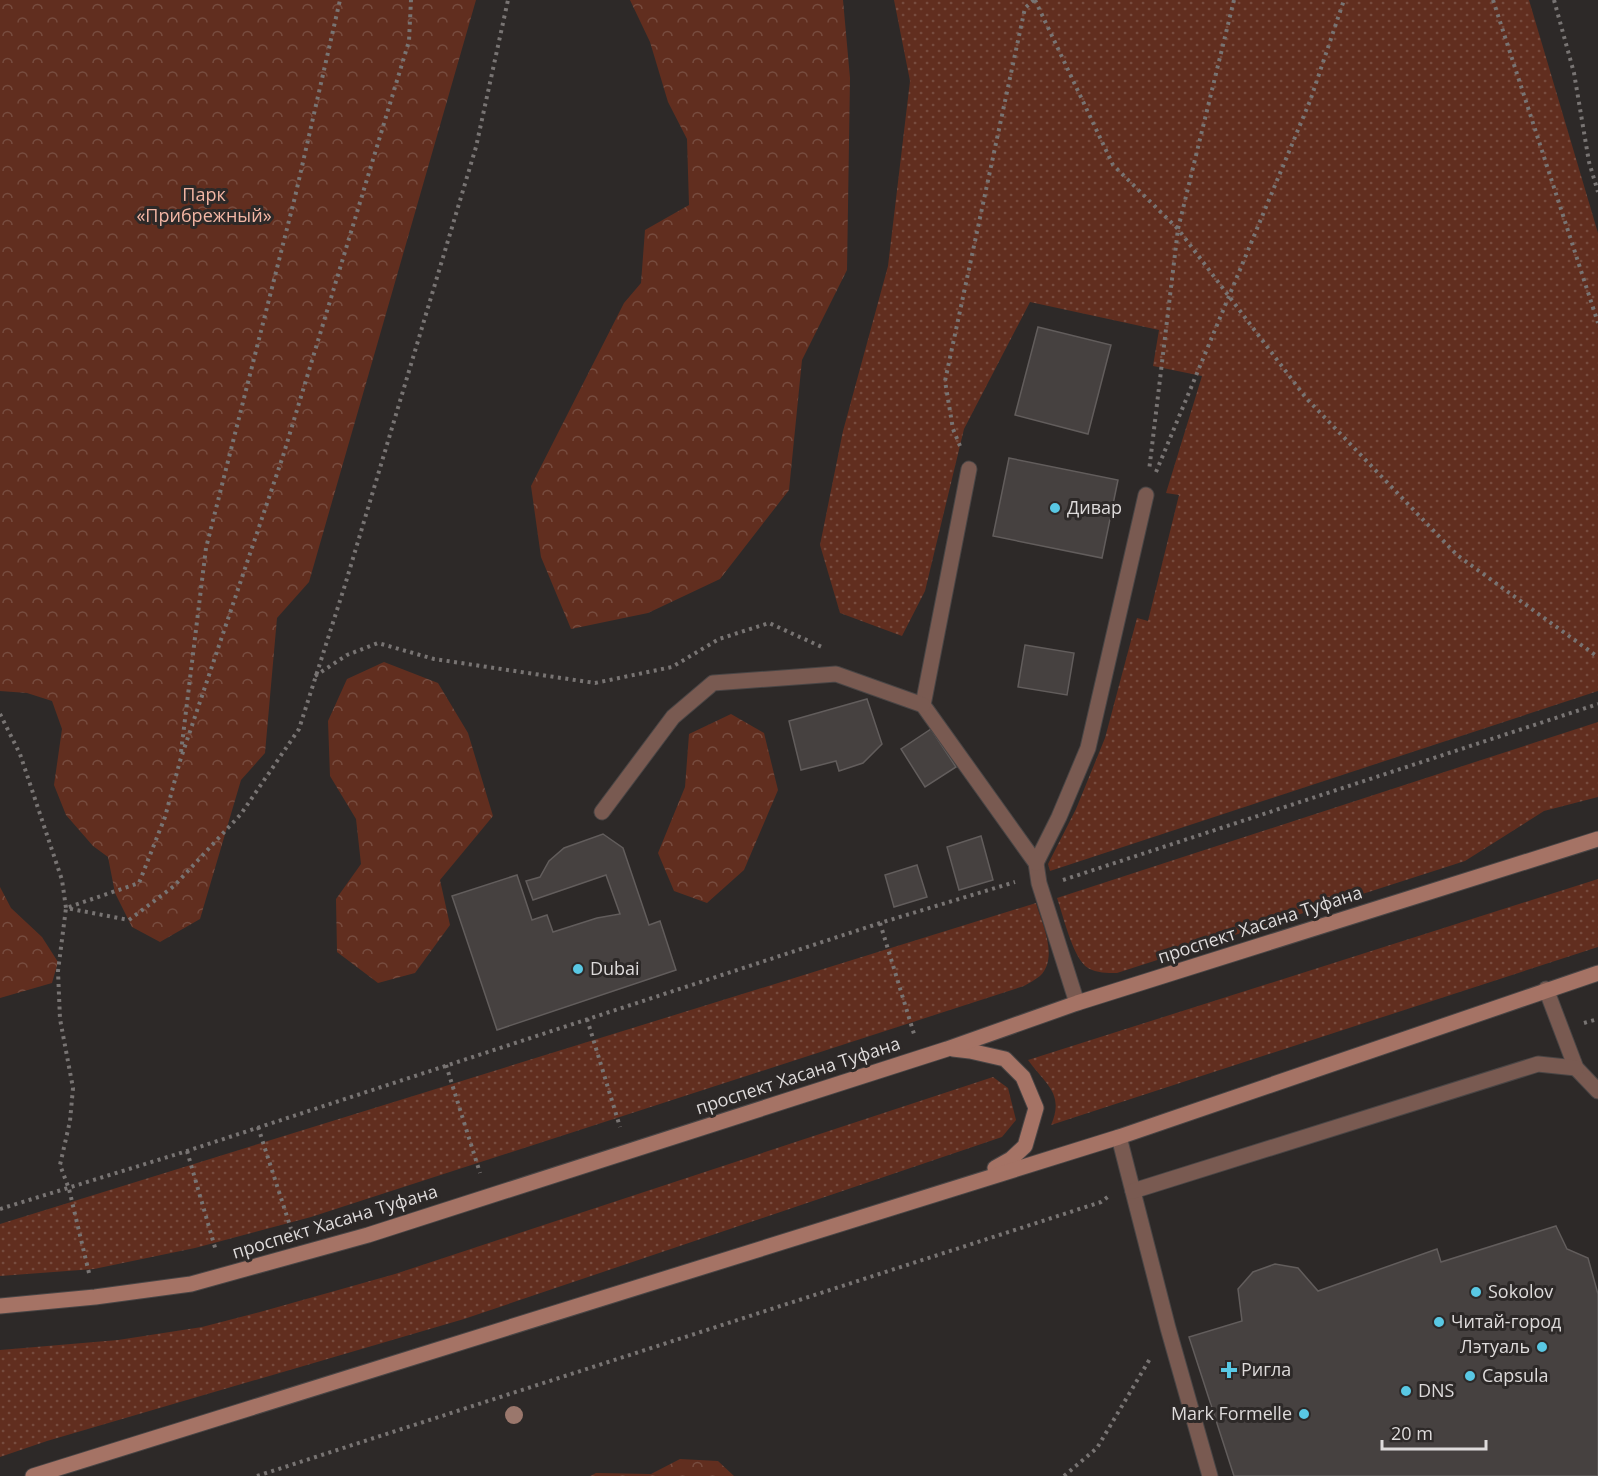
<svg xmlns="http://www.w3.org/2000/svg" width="1598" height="1476" font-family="'Open Sans',sans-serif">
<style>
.grass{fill:url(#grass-dots)}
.forest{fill:url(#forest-crowns)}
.building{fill:#464140;stroke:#625d5c;stroke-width:1.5}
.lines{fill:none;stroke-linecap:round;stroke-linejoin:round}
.lane-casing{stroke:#494545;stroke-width:17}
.secondary-casing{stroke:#494545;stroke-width:17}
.path{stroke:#787473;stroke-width:4;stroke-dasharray:3 4.5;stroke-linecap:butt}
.lane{stroke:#795a51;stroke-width:15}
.secondary{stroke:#a57365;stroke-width:15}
.tree{fill:#9a776c}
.poi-dot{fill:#59c8e4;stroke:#2d2928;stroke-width:2}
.labels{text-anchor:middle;stroke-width:6;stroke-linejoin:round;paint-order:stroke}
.park-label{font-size:18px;fill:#f3b6a4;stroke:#2d2928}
.poi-label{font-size:18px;fill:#dedbdb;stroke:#2d2928;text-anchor:start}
.street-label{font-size:18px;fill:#dedbdb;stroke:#2d2928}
</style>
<defs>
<pattern id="grass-dots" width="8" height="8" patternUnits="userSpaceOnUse" patternTransform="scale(1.5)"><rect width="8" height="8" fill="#612e1f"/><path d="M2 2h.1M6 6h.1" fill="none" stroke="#774c3f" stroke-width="1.8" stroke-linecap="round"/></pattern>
<pattern id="forest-crowns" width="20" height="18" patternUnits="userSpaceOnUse" patternTransform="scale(1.5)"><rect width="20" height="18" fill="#612e1f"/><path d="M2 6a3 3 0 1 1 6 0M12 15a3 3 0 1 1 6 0" fill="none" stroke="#774c3f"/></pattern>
</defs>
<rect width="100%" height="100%" fill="#2d2928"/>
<g class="grass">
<path d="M894,0H1529L1598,233V691L1050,871L1048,864L1076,809L1105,738L1137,618L1148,621L1179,495L1166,493L1202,376L1153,366L1159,330L1030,302L964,429L925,591L902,636L840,613L820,545L843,431L888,266L910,81Z"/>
<path d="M1598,722V797L1544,811L1465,861L1117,973C1107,973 1097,973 1088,968C1073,959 1063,915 1057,898Z"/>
<path d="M1598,879V947L1051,1125C1065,1093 1045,1084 1028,1060Z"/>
<path d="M1036,903C1042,924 1059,957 1040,976C1035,980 1029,983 1024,986L311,1217L195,1248L94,1269L0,1276V1224Z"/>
<path d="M993,1077L1008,1088L1016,1120L1002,1137L464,1319L47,1441L0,1457V1350L118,1340L202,1327L260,1312L395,1274Z"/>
</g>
<g class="forest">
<path d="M0,0H476L309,582L277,618L265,753L241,780L200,919L160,942L132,927L115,893L108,857L93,846L66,815L54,785L62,729L52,701L27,693L0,691Z"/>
<path d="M630,0H843L850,78L847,270L802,360L789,490L720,579L648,613L571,629L541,557L531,486L624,303L641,283L645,230L689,205L687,139L668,102L650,42Z"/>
<path d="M384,662L438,683L468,733L493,816L440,880L450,925L415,973L378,983L337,952L336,899L361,864L356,819L330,776L328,721L347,679Z"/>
<path d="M731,714L764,733L778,790L744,870L707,903L674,891L658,853L685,787L689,734Z"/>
<path d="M0,887L11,908L42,937L58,962L52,983L0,998Z"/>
<path d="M680,1459L718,1461L734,1476H590L596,1473L651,1474Z"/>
</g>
<g class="building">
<path d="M1038,327L1111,345L1088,434L1015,415Z"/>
<path d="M1009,458L1118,480L1102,558L993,536Z"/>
<path d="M1025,645L1074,653L1067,695L1018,687Z"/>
<path d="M867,699L882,744L863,763L839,771L836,761L801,770L789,721Z"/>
<path d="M931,729L956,767L925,787L901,749Z"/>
<path d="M603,834L623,848L649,925L660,921L676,970L497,1030L452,896L517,875L532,920L547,915L553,932L597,918L620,914L606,875L533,900L526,881L540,877L549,861L564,848Z"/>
<path d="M981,836L993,880L959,890L947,847Z"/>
<path d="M917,865L927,897L894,907L885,875Z"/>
<path d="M1556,1226L1567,1249L1588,1258L1598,1294V1476H1234L1189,1337L1242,1321L1238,1289L1253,1272L1275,1264L1298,1268L1318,1291L1437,1249L1441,1262Z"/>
</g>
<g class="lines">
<defs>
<g id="lane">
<path d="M969,469L923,705L1036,863L1039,883L1077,1003"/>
<path d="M602,812L673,717L713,683L836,674L923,705"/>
<path d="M1036,863L1059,817L1088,748L1146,495"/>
<path d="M1546,989L1576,1068L1598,1091"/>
<path d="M1119,1137L1168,1328L1210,1476"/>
<path d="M1133,1191L1538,1064L1576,1068"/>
</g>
<g id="secondary">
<path d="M953,1049L970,1051L1005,1059L1023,1077L1036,1108L1025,1146L1011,1159L995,1168"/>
<path d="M0,1306L95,1297L191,1284L368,1235L947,1049L1077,1003L1598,839"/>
<path d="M33,1476L1119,1137L1598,973"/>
</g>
</defs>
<use href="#lane" class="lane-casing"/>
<use href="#secondary" class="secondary-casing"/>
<g class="path">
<path d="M1035,0L1113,165L1178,229L1149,471"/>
<path d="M1234,0L1178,229L1306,398L1457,555L1598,657"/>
<path d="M1493,0L1598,323"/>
<path d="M1554,0L1574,73L1589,162L1598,192"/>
<path d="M960,446L953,429L945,381L1025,8L1034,0"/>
<path d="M1156,472L1310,101L1344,0"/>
<path d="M315,676L347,655L378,643L434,659L595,683L672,667L719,639L769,623L824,648"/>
<path d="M0,714L20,754L62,880L66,908L129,920L174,886L241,814L299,729L345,585L476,147L508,0"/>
<path d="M181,752L206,548L295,197L340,0"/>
<path d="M1063,880L1598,704"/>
<path d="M880,923L914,1034"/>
<path d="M587,1019L620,1127"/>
<path d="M1584,1023L1598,1019"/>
<path d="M446,1065L480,1173"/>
<path d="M258,1127L292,1232"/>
<path d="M187,1151L216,1251"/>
<path d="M0,1209L187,1151L880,923L1015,882"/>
<path d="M89,1273L69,1189L60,1165L70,1121L73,1088L60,1019L58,971L66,908L139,883L165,817L180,761L283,456L409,41L411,0"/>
<path d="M257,1476L1101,1202L1109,1196"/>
<path d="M1064,1476L1097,1448L1151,1357"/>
</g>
<use href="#lane" class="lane"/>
<use href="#secondary" class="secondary"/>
</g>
<circle class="tree" cx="514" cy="1415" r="9"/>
<g class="poi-dot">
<circle cx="1055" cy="508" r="6"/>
<circle cx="578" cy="969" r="6"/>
<circle cx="1476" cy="1292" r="6"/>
<circle cx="1439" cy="1322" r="6"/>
<circle cx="1542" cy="1347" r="6"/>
<path d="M1226 1361h6v6h6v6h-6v6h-6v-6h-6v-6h6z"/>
<circle cx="1470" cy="1376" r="6"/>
<circle cx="1406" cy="1391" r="6"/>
<circle cx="1304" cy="1414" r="6"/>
</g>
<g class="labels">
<g class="park-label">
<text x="204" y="201">Парк<tspan x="204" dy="21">«Прибрежный»</tspan></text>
</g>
<g class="poi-label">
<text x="1067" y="514">Дивар</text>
<text x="590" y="975">Dubai</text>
<text x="1488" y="1298">Sokolov</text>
<text x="1451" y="1328">Читай-город</text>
<text x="1530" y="1353" text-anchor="end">Лэтуаль</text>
<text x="1241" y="1376">Ригла</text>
<text x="1482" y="1382">Capsula</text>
<text x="1418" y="1397">DNS</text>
<text x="1292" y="1420" text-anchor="end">Mark Formelle</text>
</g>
<g class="street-label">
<text transform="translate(1260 925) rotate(-18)" y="6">проспект Хасана Туфана</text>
<text transform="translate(798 1076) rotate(-18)" y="6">проспект Хасана Туфана</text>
<text transform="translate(335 1222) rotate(-17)" y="6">проспект Хасана Туфана</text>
</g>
</g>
<path d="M1382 1440v9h104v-9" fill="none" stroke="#dedbdb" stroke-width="3"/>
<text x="1391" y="1440" font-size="18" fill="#dedbdb" stroke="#2d2928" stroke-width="4.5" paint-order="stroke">20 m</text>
</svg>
